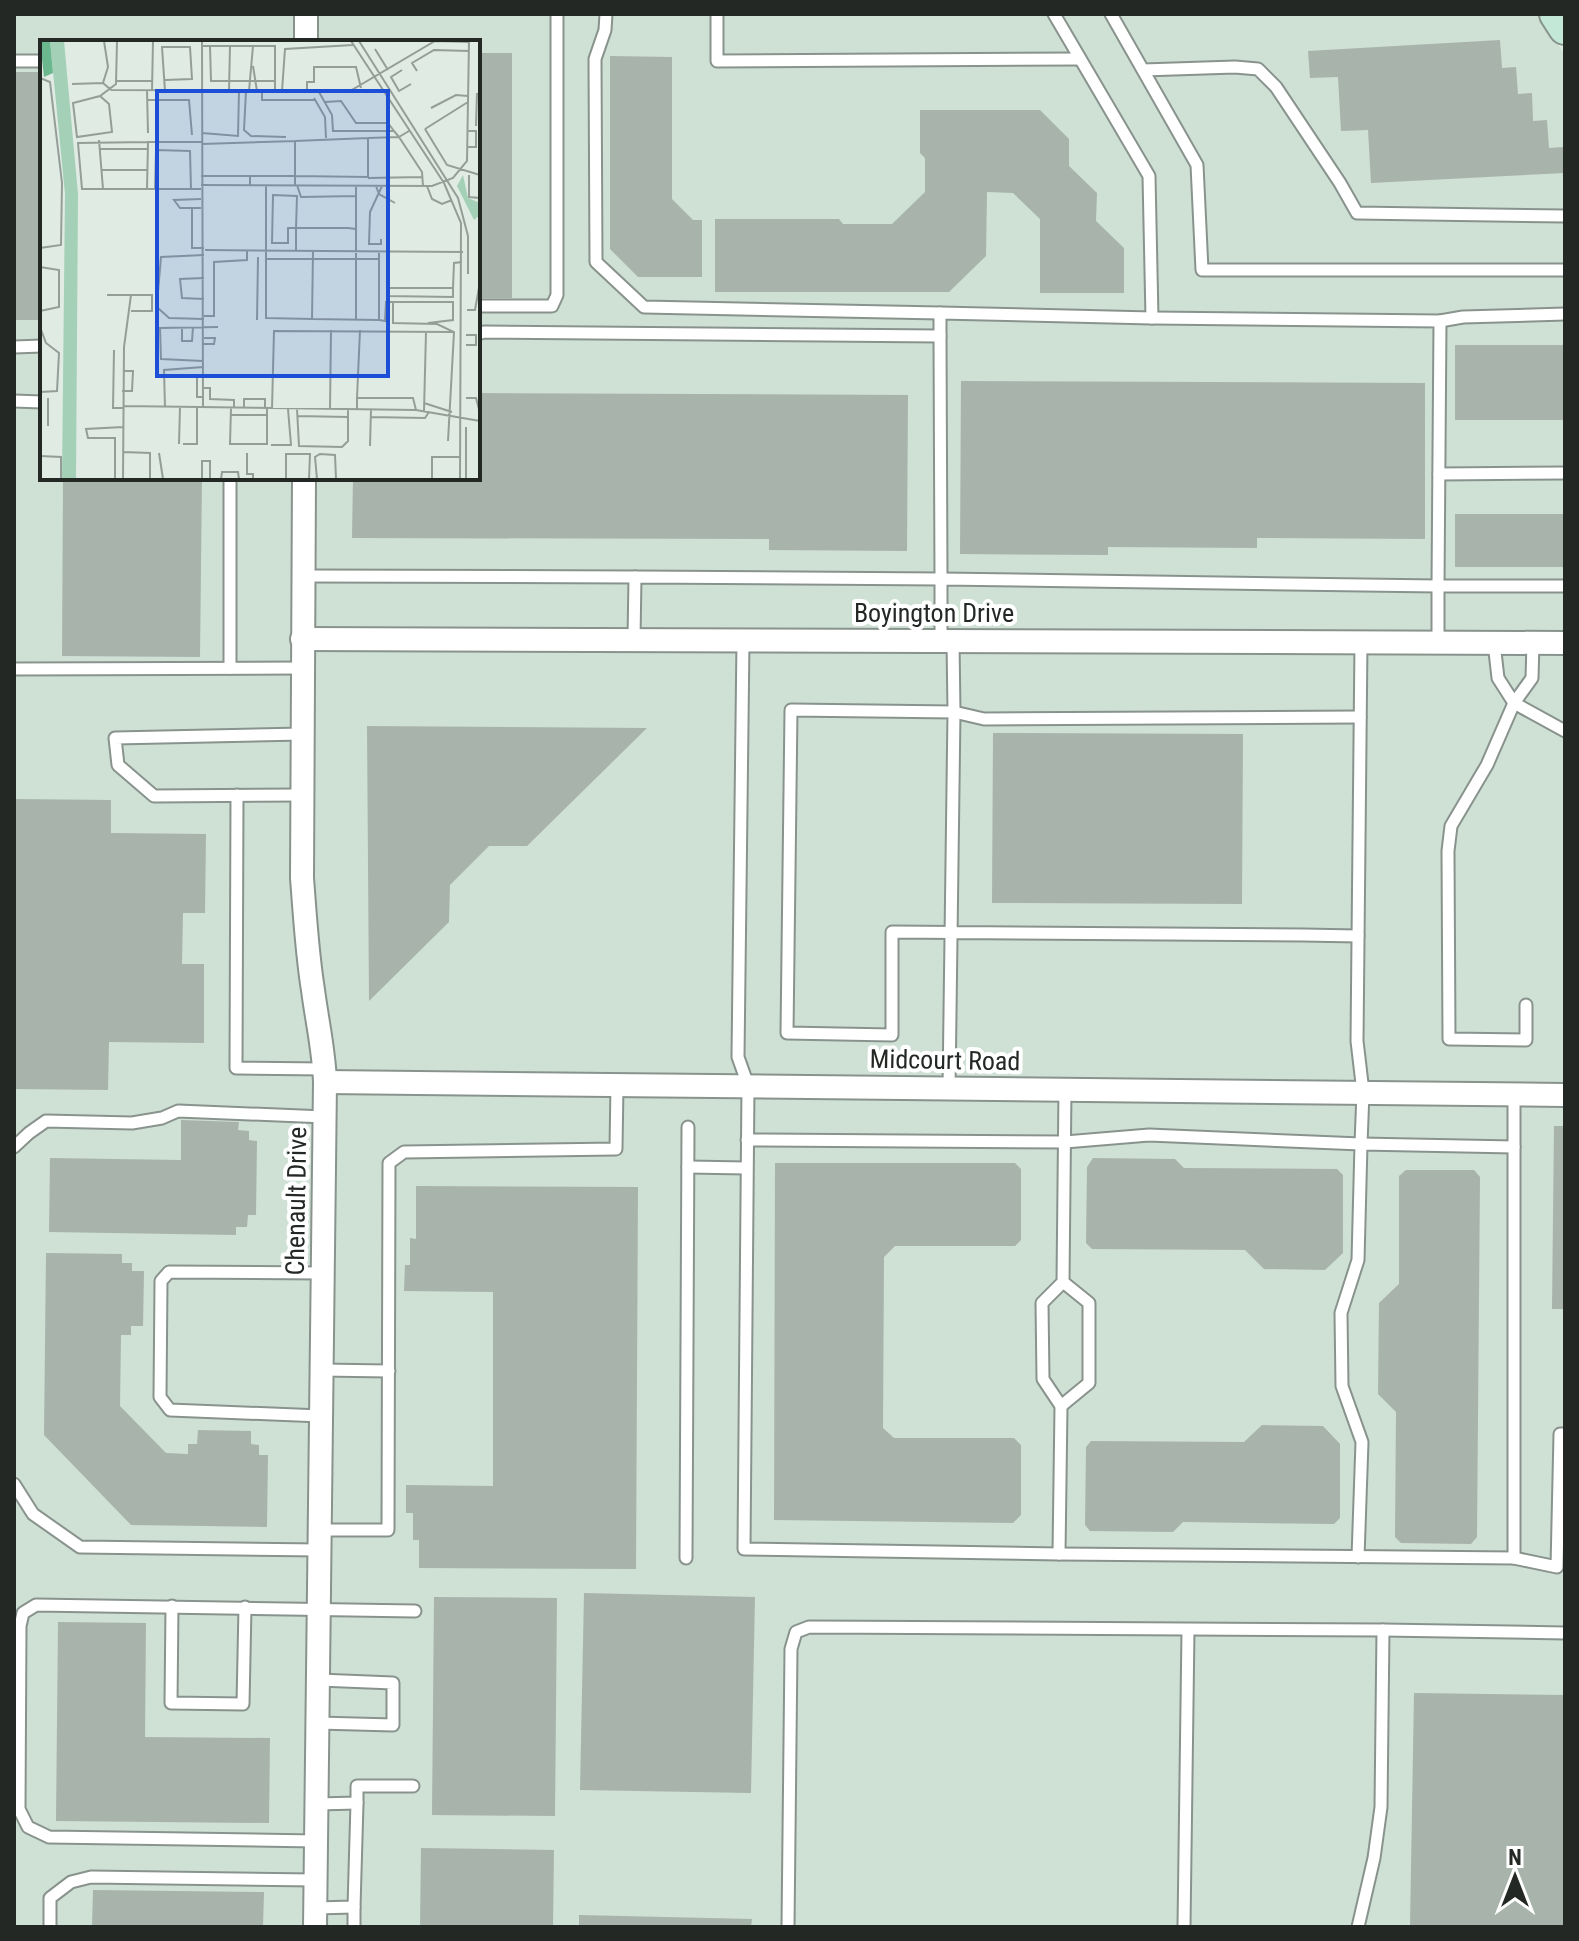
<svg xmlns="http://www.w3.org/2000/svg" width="1579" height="1941" font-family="'Roboto Condensed',sans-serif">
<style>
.built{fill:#cfe0d5;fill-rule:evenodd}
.building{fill:#a8b3ac}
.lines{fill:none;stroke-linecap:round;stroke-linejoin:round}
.lane-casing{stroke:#89938d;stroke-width:15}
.street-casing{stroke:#89938d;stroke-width:26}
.secondary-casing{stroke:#89938d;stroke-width:36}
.lane{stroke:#fff;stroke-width:11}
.street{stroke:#fff;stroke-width:22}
.secondary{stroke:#c3e8d7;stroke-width:32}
.labels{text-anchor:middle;stroke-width:8;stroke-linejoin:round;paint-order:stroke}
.street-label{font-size:26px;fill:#242825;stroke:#fff}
.inset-road{fill:none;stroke:#959d98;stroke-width:2}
.view{fill:#1d4ed8;fill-opacity:0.15;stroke:#1d4ed8;stroke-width:4}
.inset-edge{fill:none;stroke:#242825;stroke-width:4}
</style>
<rect width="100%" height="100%" fill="#e0ebe4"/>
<path class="built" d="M14,14H1538L1565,55V1927H14ZM42,42H478V478H42Z"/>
<g class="building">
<path d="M1500,40L1502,68L1516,67L1518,94L1532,93L1533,121L1547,120L1549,148L1563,147L1565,173L1371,183L1368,130L1341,131L1338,77L1310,78L1308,51Z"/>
<rect x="478" y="53" width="34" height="245"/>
<path d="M610,56L672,57V199L693,220H702V277H638L610,249Z"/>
<rect x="14" y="72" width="28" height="248"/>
<path d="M920,110H1040L1069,139V166L1097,193L1096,221L1124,248V293H1040V219L1013,193L987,192L986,256L949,292H715V219H839L843,224H892L925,192V158L920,153Z"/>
<rect x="1455" y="345" width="110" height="75"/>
<path d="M961,381L1425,383V539L1257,538V548L1108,547V555L960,554Z"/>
<path d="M478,393L908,395L907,551L769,550V539L352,538L353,478H478Z"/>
<path d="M63,478H202L200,657L62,656Z"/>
<rect x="1455" y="514" width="110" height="53"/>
<path d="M367,726L647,728L527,846H489L450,885L449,922L369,1001Z"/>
<path d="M993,733L1243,734L1242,904L992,903Z"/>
<path d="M16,799L111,800V833L206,834L205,913H183L182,964H204V1043L109,1042L108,1090L14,1089Z"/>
<path d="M181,1120L239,1122L238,1130L249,1131V1140L257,1141L256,1215H248L247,1227H236V1235L49,1232L50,1158L181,1160Z"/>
<path d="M1554,1126H1565V1309H1552Z"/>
<path d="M1093,1158L1175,1159L1184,1168L1337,1169L1343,1175V1253L1325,1270L1264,1269L1245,1250L1092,1249L1086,1243L1087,1167Z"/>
<path d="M775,1163H1015L1021,1169V1240L1015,1246H895L884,1257L883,1428L894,1438H1014L1021,1445V1515L1013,1523L774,1520Z"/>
<path d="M1406,1170H1474L1480,1177L1477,1537L1471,1544L1401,1543L1395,1537L1396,1412L1378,1394L1379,1303L1399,1284V1176Z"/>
<path d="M416,1186L638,1187L636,1569L419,1568V1540H413V1513H406V1485L493,1486V1292L404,1291L405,1265H410V1238L416,1239Z"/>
<path d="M46,1253L122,1254V1263H132V1271H144L143,1326H131V1335H121L120,1406L166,1453L188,1454V1444H197L198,1430L251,1431V1444L259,1445V1455H268L267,1527L131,1525L44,1435Z"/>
<path d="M1262,1425L1323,1426L1340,1444V1518L1334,1524L1183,1522L1173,1532L1090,1531L1085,1525L1086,1447L1091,1441L1244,1442Z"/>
<path d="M584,1593L755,1597L751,1793L580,1790Z"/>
<path d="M434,1597L557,1598L555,1816L432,1815Z"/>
<path d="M58,1622L146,1623L145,1737L270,1738L269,1823L56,1821Z"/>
<path d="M1414,1693L1565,1695V1927H1410Z"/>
<path d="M421,1848L554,1850L553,1927H420Z"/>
<path d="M93,1890L264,1892L263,1927H92Z"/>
<path d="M579,1915L752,1919L751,1927H579Z"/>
</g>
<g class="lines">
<defs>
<g id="lane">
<path d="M606,14L605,30L595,59L596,262L644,307L940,313"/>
<path d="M717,14V61L1080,59"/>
<path d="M1054,14L1149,176L1152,318"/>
<path d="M1111,14L1197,165L1202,270H1565"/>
<path d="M14,61H42"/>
<path d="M1143,70L1235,67L1258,69L1276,87L1340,183L1357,213L1565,216"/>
<path d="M478,306H552L557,295V14"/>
<path d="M1440,321L1463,317L1565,314"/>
<path d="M478,334L484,332L940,336L941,579L635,577L634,639"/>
<path d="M940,336V313L1152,318L1440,321L1438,586L941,579V641"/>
<path d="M14,347L42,346"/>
<path d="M14,401L42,402"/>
<path d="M1439,474L1565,473"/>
<path d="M230,478V668"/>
<path d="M302,576L635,577"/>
<path d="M743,640L738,1057L748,1085L744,1549L1059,1554L1061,1406L1043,1379L1042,1303L1063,1282L1065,1089"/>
<path d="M953,641L954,712L984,719L1360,717"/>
<path d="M1438,642V586H1565"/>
<path d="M1494,643L1498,678L1514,703L1565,731"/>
<path d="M14,669L303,668"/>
<path d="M303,734L115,738L118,765L154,796L303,795"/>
<path d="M237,795L236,1068L325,1069"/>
<path d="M1526,1005V1040L1449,1039L1448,851L1451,826L1487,765L1514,703L1532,678L1533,643"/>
<path d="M949,1088L954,712L791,710L787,1033L892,1035V932L1303,935L1358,936"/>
<path d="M747,1140L1065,1142L1149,1135L1361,1144L1363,1092L1357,1041L1361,642"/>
<path d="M14,1147L29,1133L46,1121L132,1123L162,1118L178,1111L325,1117"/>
<path d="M1514,1147V1558L1557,1567L1560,1434H1565"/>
<path d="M688,1167L746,1168"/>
<path d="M321,1370L389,1371"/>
<path d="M1061,1406L1089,1383V1303L1063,1282"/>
<path d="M321,1416L170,1410L160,1397L161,1281L169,1272L323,1273"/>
<path d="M14,1484L33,1514L80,1547L320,1550"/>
<path d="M320,1530H388L389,1163L404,1152L616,1149L617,1085"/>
<path d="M1059,1554L1514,1558"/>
<path d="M1358,1557L1362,1442L1342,1386L1341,1313L1358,1260L1361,1144L1514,1147V1094"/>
<path d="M686,1558L688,1127"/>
<path d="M172,1606L171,1703L243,1704L245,1607"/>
<path d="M318,1723L393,1725V1683L319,1680"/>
<path d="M317,1804L357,1803V1786H413"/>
<path d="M316,1841L49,1837L28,1827L19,1809L20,1626L23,1613L36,1605L415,1611"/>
<path d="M315,1908L354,1907L357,1803"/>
<path d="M50,1927V1898L71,1882L91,1877L315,1880"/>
<path d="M354,1927V1907"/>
<path d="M788,1927L791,1649L796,1632L809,1627L1383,1630L1565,1633"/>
<path d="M1184,1927L1188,1630"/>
<path d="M1358,1927L1374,1858L1381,1807L1383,1630"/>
</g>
<g id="street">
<path d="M306,42V14"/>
<path d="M304,478L302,878C305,916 307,953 313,990C317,1021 324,1051 325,1082L315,1927"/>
<path d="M302,639L1565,643"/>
<path d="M325,1082L1565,1095"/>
</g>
<path id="secondary" d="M1556,14L1565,28"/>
</defs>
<use href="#lane" class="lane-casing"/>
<use href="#street" class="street-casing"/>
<use href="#secondary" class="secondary-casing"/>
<use href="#lane" class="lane"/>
<use href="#street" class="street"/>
<use href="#secondary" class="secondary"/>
</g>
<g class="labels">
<g class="street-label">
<text x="934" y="622">Boyington Drive</text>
<text transform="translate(945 1060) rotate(1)" y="9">Midcourt Road</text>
<text transform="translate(296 1201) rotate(-89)" y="9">Chenault Drive</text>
</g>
</g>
<g transform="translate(40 40)">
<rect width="440" height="440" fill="#e0ebe4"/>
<path d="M10,1H24L38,154L36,439H22L25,154ZM423,135L428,158L440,163V175L434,180L417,146Z" fill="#a3d0b6"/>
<path d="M0,1H10L13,33L4,37Z" fill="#6bb88f"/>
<path class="inset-road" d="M64,1L68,27L63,43L71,50M162,1L163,367M170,1H298M311,1L404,143L421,183L420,439M319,1L418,158L428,196V234M162,6H235V51M170,6L171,41H235M335,9L348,30M213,26L217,51M362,30L351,37L359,51L371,44M377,31L372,23L394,10L429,11M0,38L10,42L22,143L21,205L0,208M125,40L152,39L150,7H122L125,51M77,41H112M32,44L63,43M71,50L310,51L395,1L429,2M107,51L108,93M112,51L113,1M189,51L190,6M206,51L204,90L211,96L246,97M209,51L213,6M222,51V60H275M242,51L245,9L313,5M267,52V42H274V27H316L321,48M279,52L292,75L293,91H354L359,97M60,56L69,64L72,92L37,97L33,63L60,56L76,44L77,1M274,58L285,77L286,98M107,60H149L152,95M285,62L301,61L316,83H348L354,91M391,68L416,55L428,56M436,86L437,53M385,89L407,125L440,135M385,89L428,62M369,91L359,97L382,132L383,146M162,93L198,96L199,51M328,98L359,97M59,100L63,149M255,101L328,98V137L255,136V145M162,104L255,101V136H210V145M427,107H436V91H427M60,109H108M62,130H107M429,135V157L440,158M161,136H210M328,138L382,137M161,145L392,146L413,138L427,121L429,1M226,145V278L272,279L273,211M257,145L261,157L316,156M336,146L339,154L355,163M387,146L392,159L402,164L412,160M107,149H42L38,103L108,102M115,149L116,110L150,111L151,149M161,149H107L108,102H162M161,159L134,160L140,168H161M152,168V208H164M341,199V204H329L330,172L342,146M165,210L423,212M256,211V188L257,156L233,155L232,203H248V188H308L316,189M226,219H316V145M339,219V280L345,281L346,262H353M0,227L19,230V267L0,271M413,248H347V256L413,257V248L414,223L422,222M67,255H91L84,307L83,439M164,259L142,258L140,239L164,238M427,270H435L440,242M91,271H112V255H91M164,276H174V222L207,220V210M164,279L129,278L118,268V252L121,217L164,215M272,279L339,280M217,280L218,217M316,280V219H339V212M388,283L413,280V262H353V283L397,284L414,292L408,401M0,287L6,303L19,313L17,351L0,352M142,287V301H152L153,287M163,304H174L175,298H164M426,305H436V295H426M74,310L73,368H83M163,321L121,319L120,288L178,287M163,348H170V359L194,360V368M82,351H92L93,331H84M163,357H157V335H163M317,358L320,290M426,358H436L440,373M384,363L412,372M83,366L376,370L440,381M125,367L124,330L163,327M191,368L190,404H227V369M204,368V359H225V369M232,369L234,291L413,292M257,369L259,406L302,407L308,401V369M290,369L291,290M317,369V358H373L376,370M384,371L386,292M190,375H227M257,376L308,377M330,377L385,378L389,372M8,386V358M139,404L140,367M143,404H157V367M231,405H251L248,369M330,406L331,369M83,412L110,413V439M119,413L123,439M207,413V434H213V439M0,416L21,417V439M75,439V398H48L46,389L83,387M162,439V421H170V439M181,439L182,432H198L199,439M246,439V414H270L269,439M277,439L275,417L280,414L295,415L296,439M392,439V417H420M426,439V387"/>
<path class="view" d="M117,51H348V336H117Z"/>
<rect width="440" height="440" class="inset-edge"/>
</g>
<rect width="1579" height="1941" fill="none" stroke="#242825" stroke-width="32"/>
<g transform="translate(1515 1877)" stroke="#ffffff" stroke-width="6" paint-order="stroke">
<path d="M0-6L14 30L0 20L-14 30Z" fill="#242825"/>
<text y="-12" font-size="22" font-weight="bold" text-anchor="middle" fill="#242825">N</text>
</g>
</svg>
